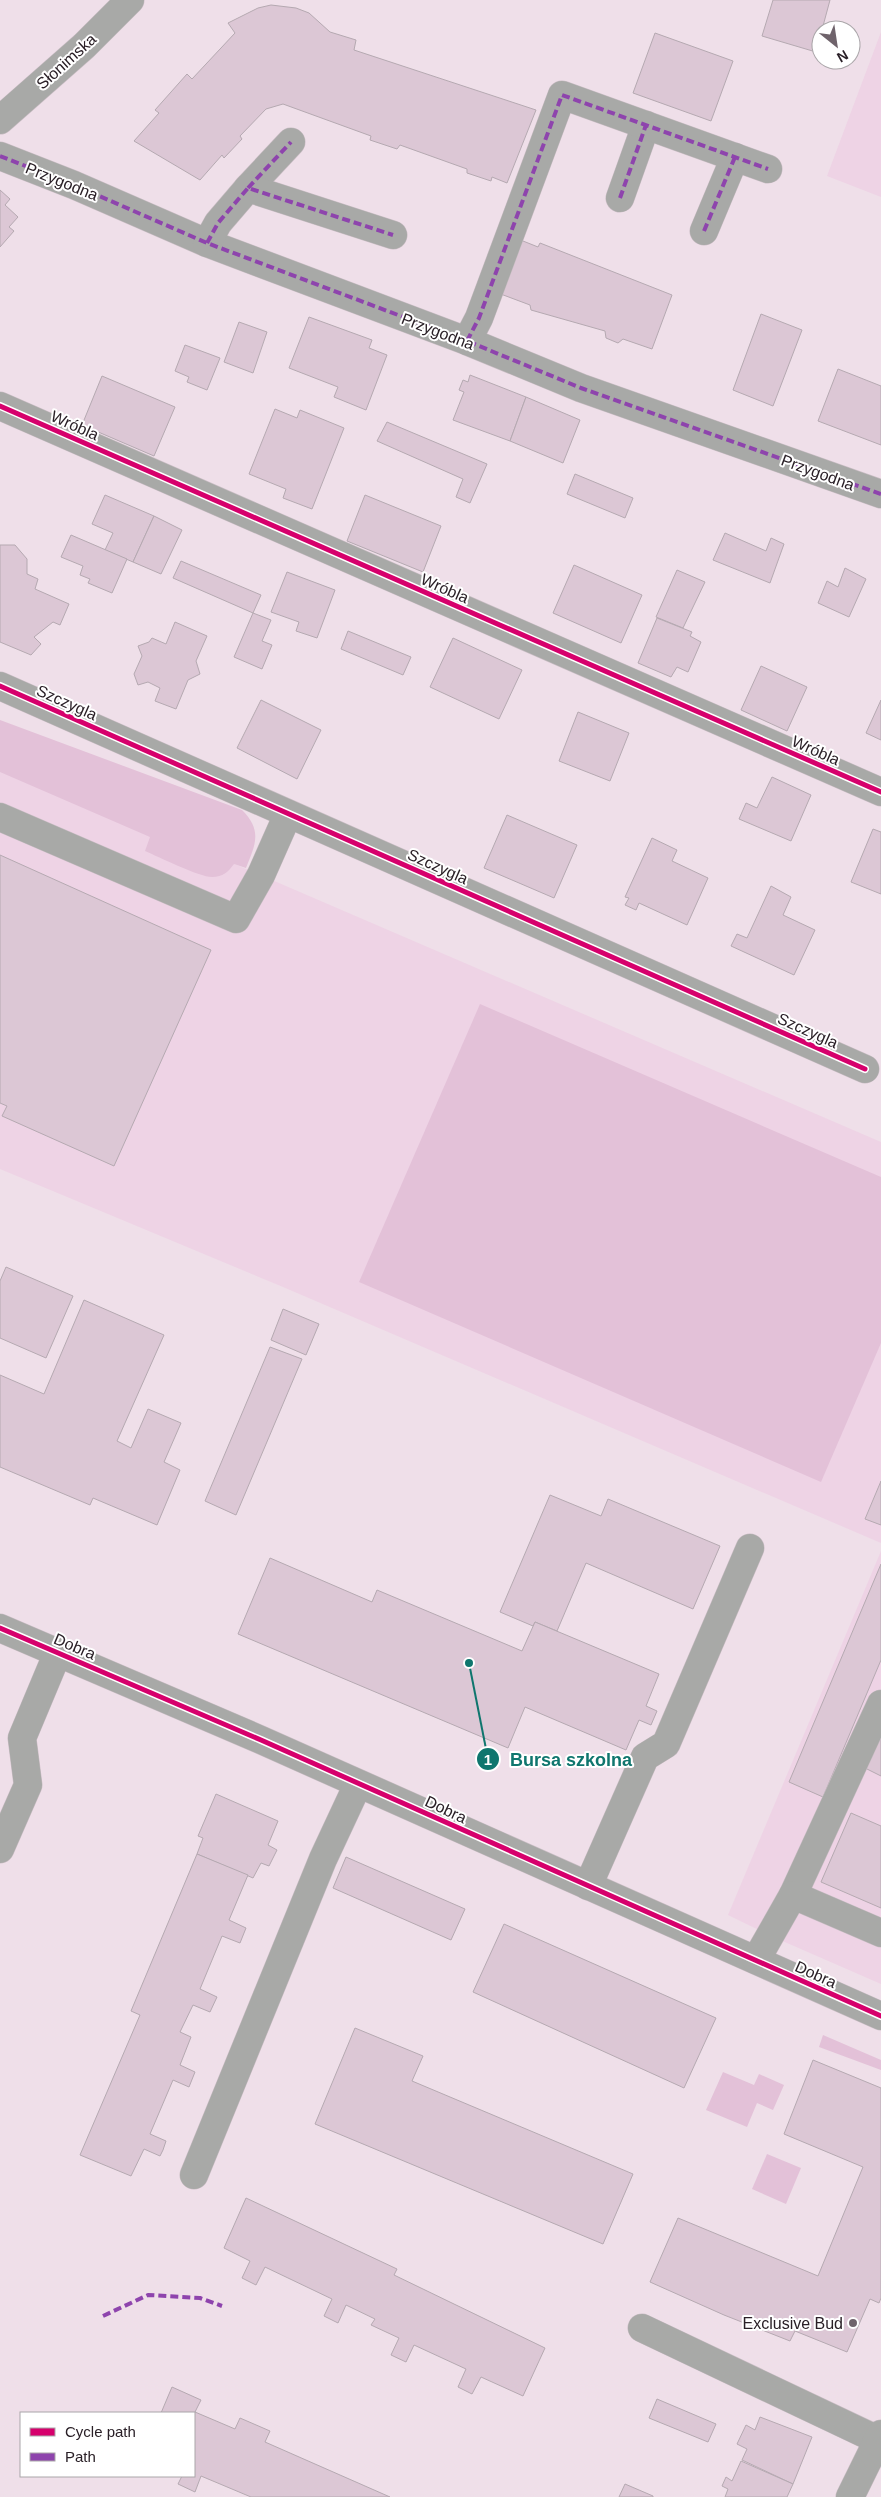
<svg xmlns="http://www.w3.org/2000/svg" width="881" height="2497" font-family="Helvetica,sans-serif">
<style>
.built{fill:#eed3e5}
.green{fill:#e3c1d8}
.building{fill:#dcc7d5;stroke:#b5a9b1}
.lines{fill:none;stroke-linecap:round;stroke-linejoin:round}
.minor-casing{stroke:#cabec5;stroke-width:29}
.minor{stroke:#a8a9a7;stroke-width:28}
.quiet{stroke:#8e44ad;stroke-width:4;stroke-dasharray:8 4;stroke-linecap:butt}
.cycleway-casing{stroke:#fff;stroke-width:8}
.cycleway{stroke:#d6006c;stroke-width:5}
.poi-dot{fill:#6f636b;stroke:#fff;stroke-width:2}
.labels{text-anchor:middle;stroke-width:4;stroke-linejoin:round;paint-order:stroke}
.street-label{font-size:16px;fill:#2a2027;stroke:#fff}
.poi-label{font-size:16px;fill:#2a2027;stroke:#fff;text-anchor:end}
.leader{fill:none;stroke:#0f766e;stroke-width:2}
.callout-dot{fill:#0f766e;stroke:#fff;stroke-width:2}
.mark-label{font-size:15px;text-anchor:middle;font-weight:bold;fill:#fff}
.callout-label{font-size:18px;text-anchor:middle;font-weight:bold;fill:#0f766e;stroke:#fff;stroke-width:4;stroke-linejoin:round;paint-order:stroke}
</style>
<rect width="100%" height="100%" fill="#efdfe9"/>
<g class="built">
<path d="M881,32V197L827,176Z"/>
<path d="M0,763L881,1142V1543L283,1287L0,1169Z"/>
<path d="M881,1551V1984L771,1936L728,1915Z"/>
</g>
<g class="green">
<path d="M0,720L242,810C263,831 255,845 246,868L234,864C228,872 223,877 212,877C199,877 159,857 145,851L150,837L0,772Z"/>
<path d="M480,1004L881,1177V1343L821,1482L359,1282Z"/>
<path d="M823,2035L881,2060V2070L819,2047Z"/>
<path d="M723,2072L754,2085L759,2074L784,2085L773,2110L757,2103L747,2127L706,2110Z"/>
<path d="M767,2154L801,2168L786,2204L752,2189Z"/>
</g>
<g class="building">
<path d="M773,0H830L816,52L762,36Z"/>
<path d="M271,5L296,8L309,13L330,32L356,40L354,50L536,110L507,183L492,177L491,181L467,173V169L400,145L397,149L370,140L371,136L283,104L266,109L240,136L242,139L224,158L222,155L200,180L134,141L159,113L155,110L187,74L192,79L235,33L228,23L258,8Z"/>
<path d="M655,33L733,61L711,121L633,93Z"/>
<path d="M0,190L10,199L5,205L18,217L9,227L14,231L0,247Z"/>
<path d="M518,239L538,247L540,243L672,295L652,349L623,339L618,343L606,338L605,331L531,310L530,305L498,293Z"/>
<path d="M761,314L802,330L773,406L733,390Z"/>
<path d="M309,317L372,340L369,348L387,355L366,410L334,397L338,387L289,368Z"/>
<path d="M239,322L267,332L253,373L224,362Z"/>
<path d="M185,345L220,358L207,390L187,382L189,377L175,371Z"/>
<path d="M838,369L881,386V445L818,421Z"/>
<path d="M470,375L526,397L510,441L453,420L464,392L459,390L463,380L468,382Z"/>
<path d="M102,376L175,407L154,456L82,425Z"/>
<path d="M526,397L580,420L563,463L510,441Z"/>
<path d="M275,409L297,418L300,410L344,428L312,509L283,498L286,489L249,474Z"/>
<path d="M387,422L487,464L470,503L456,497L463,479L377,441Z"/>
<path d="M575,474L633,498L625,518L567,494Z"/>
<path d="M105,495L154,516L133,562L105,550L113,533L92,524Z"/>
<path d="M365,495L441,526L423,572L347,541Z"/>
<path d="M154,516L182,530L161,574L133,562Z"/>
<path d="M725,533L766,551L771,538L784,544L770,583L713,560Z"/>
<path d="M71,535L127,559L112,593L88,583L90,579L80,575L83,566L61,557Z"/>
<path d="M0,545H15L27,559V574L38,579L35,589L69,604L60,625L53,622L34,637L41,644L31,655L0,642Z"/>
<path d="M181,561L261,595L253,613L173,578Z"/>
<path d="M574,565L642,595L621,643L553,613Z"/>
<path d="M845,568L866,579L849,617L818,603L827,581L838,587Z"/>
<path d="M677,570L705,582L683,628L656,617Z"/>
<path d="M287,572L335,590L317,638L296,631L299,622L271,612Z"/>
<path d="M253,613L271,620L262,641L272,645L262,669L234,657Z"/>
<path d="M657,618L692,632L690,636L701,642L688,672L677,667L671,677L638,663Z"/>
<path d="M175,622L207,636L196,661L200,674L188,680L176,709L155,701L160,688L148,682L138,685L134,674L142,656L138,646L149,642L152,638L166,644Z"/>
<path d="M348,631L411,657L403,675L341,649Z"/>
<path d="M453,638L522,670L499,719L430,687Z"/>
<path d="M761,666L807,687L787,731L741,710Z"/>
<path d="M261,700L321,730L297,779L237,748Z"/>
<path d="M881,700V740L866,733Z"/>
<path d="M578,712L629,733L610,781L559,761Z"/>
<path d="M772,777L811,795L791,841L739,819L746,803L757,808Z"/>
<path d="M507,815L577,845L554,898L484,868Z"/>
<path d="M873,829L881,832V894L851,882Z"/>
<path d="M652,838L677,850L672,861L708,878L687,925L639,903L636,910L625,905L629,898L625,897Z"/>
<path d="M0,855L211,950L114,1166L2,1116L7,1106L0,1103Z"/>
<path d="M771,886L791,897L783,915L815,930L794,975L731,946L737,934L747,938Z"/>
<path d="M6,1267L73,1296L46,1358L0,1338V1281Z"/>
<path d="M84,1300L164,1335L117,1441L131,1448L148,1409L181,1423L164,1462L180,1470L157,1525L93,1498L90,1505L0,1467V1375L44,1394Z"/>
<path d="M283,1309L319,1324L306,1355L271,1340Z"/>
<path d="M270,1347L302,1359L236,1515L205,1501Z"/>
<path d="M881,1481V1525L865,1519Z"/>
<path d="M550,1495L601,1516L608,1499L720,1546L693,1609L586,1563L557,1631L535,1622L533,1626L500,1612Z"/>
<path d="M270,1558L372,1602L377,1590L522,1651L535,1622L659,1674L646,1706L657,1711L651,1725L639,1720L626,1750L525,1707L508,1748L238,1634Z"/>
<path d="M881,1564V1660L823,1797L789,1782Z"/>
<path d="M881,1727V1776L863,1767Z"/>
<path d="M216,1794L278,1821L268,1845L277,1850L269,1866L261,1863L253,1878L197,1854L203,1838L198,1836Z"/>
<path d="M851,1813L881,1826V1908L821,1882Z"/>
<path d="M197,1854L248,1875L229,1920L246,1928L240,1943L222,1936L200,1989L217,1997L210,2012L193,2005L180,2032L191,2037L180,2065L195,2072L189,2087L173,2080L150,2134L166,2141L163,2150L160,2156L144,2149L131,2176L80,2155L140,2015L131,2011Z"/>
<path d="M346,1857L465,1909L451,1940L333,1888Z"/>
<path d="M504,1924L716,2018L684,2088L473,1992Z"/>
<path d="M355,2028L423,2056L412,2081L633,2174L603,2244L315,2124Z"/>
<path d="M813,2060L881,2088V2298L879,2303L870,2299L847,2352L795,2331L790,2341L724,2315L650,2282L678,2218L818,2276L863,2167L784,2134Z"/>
<path d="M246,2198L397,2269L394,2275L545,2348L523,2396L481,2377L472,2394L458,2387L466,2369L414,2345L406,2362L391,2355L399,2338L371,2325L375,2319L346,2305L338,2323L324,2316L332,2299L265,2267L256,2285L242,2278L250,2261L224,2248Z"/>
<path d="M172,2387L201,2400L195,2412L235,2429L240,2418L270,2431L265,2442L390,2497H251L201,2476L195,2492L178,2484L182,2476H194V2413H161Z"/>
<path d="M657,2399L716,2424L708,2442L649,2418Z"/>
<path d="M760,2417L812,2437L793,2484L742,2460L747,2449L737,2444L746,2425L755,2430Z"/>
<path d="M741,2461L793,2484L787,2497H725L728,2489L722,2486L726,2477L732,2481Z"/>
<path d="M625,2484L653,2496V2497H619Z"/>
</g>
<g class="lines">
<defs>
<g id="minor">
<path d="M0,120L84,46L130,0"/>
<path d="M0,156L74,185L207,243L467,341L581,388L881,494"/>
<path d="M248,188L291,142"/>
<path d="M620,198L646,125"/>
<path d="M704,231L735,157"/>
<path d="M207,243L218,223L248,188L393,235"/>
<path d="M467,341L479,318L562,95L768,169"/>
<path d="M0,406L881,792"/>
<path d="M0,686L865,1069"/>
<path d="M0,817L236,919L261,875L288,814"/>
<path d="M0,1628L261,1740L881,2016"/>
<path d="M0,1849L28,1785L22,1738L58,1652"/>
<path d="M588,1886L645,1757L666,1744L750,1548"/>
<path d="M793,1895L881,1704"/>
<path d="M756,1960L793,1895L881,1933"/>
<path d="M194,2175L323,1859L358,1784"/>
<path d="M642,2328L878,2440"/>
<path d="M850,2497L881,2434"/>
</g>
</defs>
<use href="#minor" class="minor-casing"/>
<use href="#minor" class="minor"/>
<g class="quiet">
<path d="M0,156L74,185L207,243L467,341L581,388L881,494"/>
<path d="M248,188L291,142"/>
<path d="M620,198L646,125"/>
<path d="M704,231L735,157"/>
<path d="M207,243L218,223L248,188L393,235"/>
<path d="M467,341L479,318L562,95L768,169"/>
<path d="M103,2316L148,2295L200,2298L222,2306"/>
</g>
<defs>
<g id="cycleway">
<path d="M0,406L881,792"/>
<path d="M0,686L865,1069"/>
<path d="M0,1628L261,1740L881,2016"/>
</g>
</defs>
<use href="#cycleway" class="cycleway-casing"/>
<use href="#cycleway" class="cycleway"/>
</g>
<circle class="poi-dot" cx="853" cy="2323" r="5"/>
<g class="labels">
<g class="street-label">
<text transform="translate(66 61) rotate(-42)" y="6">Słonimska</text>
<text transform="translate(62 181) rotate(22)" y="6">Przygodna</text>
<text transform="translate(438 331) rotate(21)" y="6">Przygodna</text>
<text transform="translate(75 425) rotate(24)" y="6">Wróbla</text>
<text transform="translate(818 472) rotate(20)" y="6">Przygodna</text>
<text transform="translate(445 588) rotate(24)" y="6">Wróbla</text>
<text transform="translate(67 702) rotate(24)" y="6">Szczygla</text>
<text transform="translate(816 750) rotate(24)" y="6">Wróbla</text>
<text transform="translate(438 866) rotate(24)" y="6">Szczygla</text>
<text transform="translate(808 1030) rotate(24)" y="6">Szczygla</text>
<text transform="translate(75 1646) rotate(23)" y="6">Dobra</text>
<text transform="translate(446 1809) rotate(25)" y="6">Dobra</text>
<text transform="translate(816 1974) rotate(24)" y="6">Dobra</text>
</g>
<g class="poi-label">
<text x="843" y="2329">Exclusive Bud</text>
</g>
</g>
<path class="leader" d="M469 1663L488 1759"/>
<g class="callout-dot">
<circle cx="469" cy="1663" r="5"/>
<circle cx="488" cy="1759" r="12"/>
</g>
<g class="mark-label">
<text x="488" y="1765">1</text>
</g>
<g class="callout-label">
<text x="571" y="1766">Bursa szkolna</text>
</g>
<rect x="20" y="2412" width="175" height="65" fill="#ffffff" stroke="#aaa6a9"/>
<rect x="30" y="2428" width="25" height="8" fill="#d6006c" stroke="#aaa6a9"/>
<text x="65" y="2437" font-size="15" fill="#2a2027">Cycle path</text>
<rect x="30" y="2453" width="25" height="8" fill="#8e44ad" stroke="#aaa6a9"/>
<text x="65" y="2462" font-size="15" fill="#2a2027">Path</text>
<g transform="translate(836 45) rotate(150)"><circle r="24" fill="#ffffff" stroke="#aaa6a9"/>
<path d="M0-4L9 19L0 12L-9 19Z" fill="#6f636b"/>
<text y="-8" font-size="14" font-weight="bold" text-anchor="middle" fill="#2a2027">N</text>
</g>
</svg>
